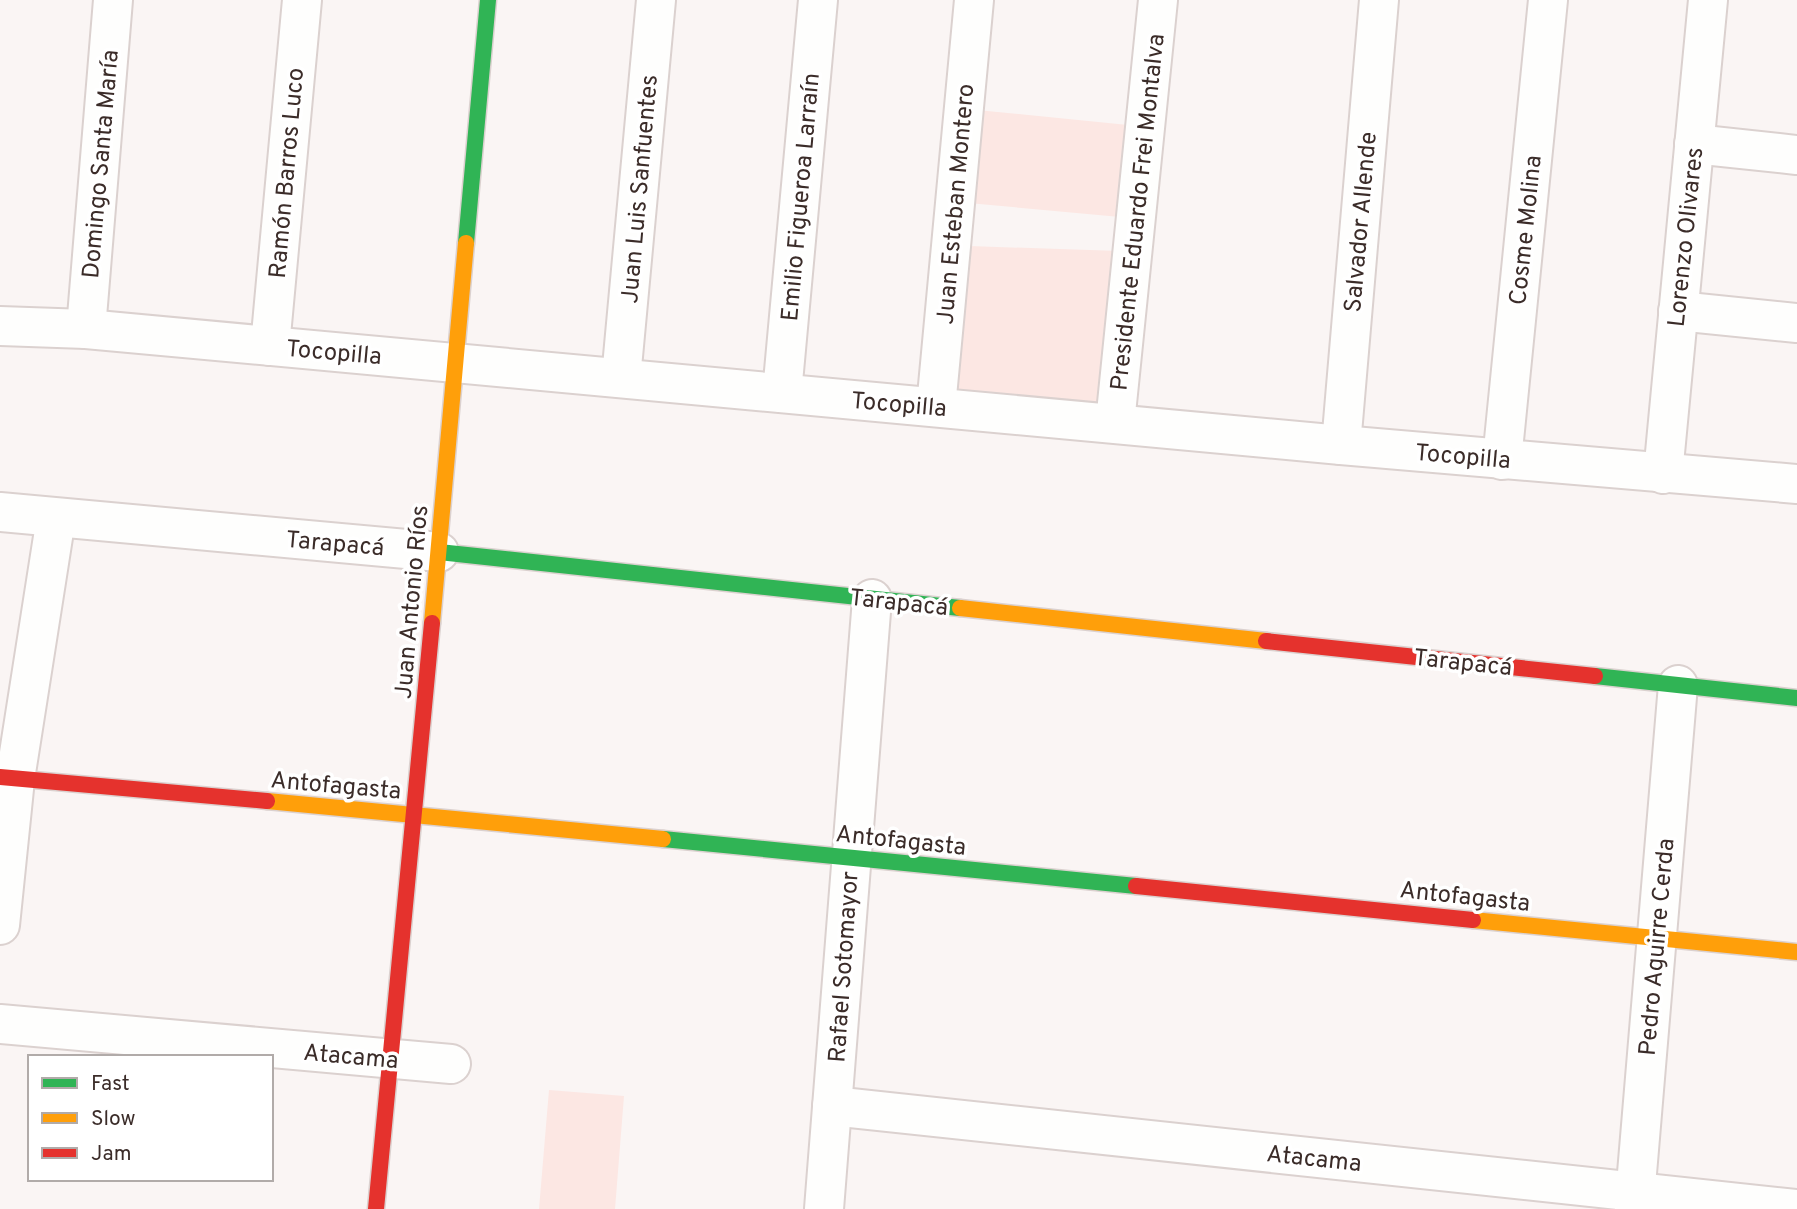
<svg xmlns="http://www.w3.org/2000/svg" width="1797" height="1209" font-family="Overpass,sans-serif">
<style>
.green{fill:#fce7e3}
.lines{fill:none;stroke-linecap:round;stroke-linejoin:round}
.street-casing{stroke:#dbd1cf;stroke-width:42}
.fast-casing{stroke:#dbd1cf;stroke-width:19}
.slow-casing{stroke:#dbd1cf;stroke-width:19}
.jam-casing{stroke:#dbd1cf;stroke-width:19}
.street{stroke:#fefefd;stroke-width:38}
.fast{stroke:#30b455;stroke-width:16}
.slow{stroke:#ff9f0a;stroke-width:16}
.jam{stroke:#e5322d;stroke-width:16}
.labels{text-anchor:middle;stroke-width:7;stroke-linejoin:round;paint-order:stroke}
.street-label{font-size:24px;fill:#3b2c29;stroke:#fff}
</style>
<rect width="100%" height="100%" fill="#faf5f4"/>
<g class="green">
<path d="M977,110L1128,125L1120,217L968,203Z"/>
<path d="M969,246L1119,251L1105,404L952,390Z"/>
<path d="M549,1090L624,1096L615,1209H539Z"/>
</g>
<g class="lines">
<defs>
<g id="street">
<path d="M1694,144L1797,155"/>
<path d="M1678,311L1797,323"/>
<path d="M0,326L86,329L1341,445L1797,484"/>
<path d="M86,329L113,0"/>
<path d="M270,346L302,0"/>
<path d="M621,378L656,0"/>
<path d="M782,393L818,0"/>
<path d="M936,407L974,0"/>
<path d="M1115,423L1158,0"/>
<path d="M1341,445L1379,0"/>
<path d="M1502,460L1548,0"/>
<path d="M1663,474L1708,0"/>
<path d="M0,512L439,552"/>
<path d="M0,925L15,779L56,518"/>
<path d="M0,1024L451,1064"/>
<path d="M832,1106L1796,1209"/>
<path d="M824,1209L872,599"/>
<path d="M1634,1209L1678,685"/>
</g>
<g id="fast">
<path d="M466,243L488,0"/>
<path d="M439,552L960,608"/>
<path d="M1595,676L1797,698"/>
<path d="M663,839L1136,886"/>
</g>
<g id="slow">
<path d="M960,608L1266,641"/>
<path d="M432,623L466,243"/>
<path d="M267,801L663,839"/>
<path d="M1473,920L1797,952"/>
</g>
<g id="jam">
<path d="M1266,641L1595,676"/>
<path d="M0,777L267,801"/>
<path d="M1136,886L1473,920"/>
<path d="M376,1209L432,623"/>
</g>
</defs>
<use href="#street" class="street-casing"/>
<use href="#fast" class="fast-casing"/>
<use href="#slow" class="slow-casing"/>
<use href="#jam" class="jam-casing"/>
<use href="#street" class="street"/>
<use href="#fast" class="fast"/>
<use href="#slow" class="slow"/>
<use href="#jam" class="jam"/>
</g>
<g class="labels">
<g class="street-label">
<text transform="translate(100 164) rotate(-85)" y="8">Domingo Santa María</text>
<text transform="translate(286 173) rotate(-85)" y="8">Ramón Barros Luco</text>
<text transform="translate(639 189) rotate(-85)" y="8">Juan Luis Sanfuentes</text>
<text transform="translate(800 197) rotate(-85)" y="8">Emilio Figueroa Larraín</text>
<text transform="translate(955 204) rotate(-85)" y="8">Juan Esteban Montero</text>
<text transform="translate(1137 212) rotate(-84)" y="8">Presidente Eduardo Frei Montalva</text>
<text transform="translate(1360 222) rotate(-85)" y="8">Salvador Allende</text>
<text transform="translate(1525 230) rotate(-84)" y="8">Cosme Molina</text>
<text transform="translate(1685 237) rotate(-84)" y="8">Lorenzo Olivares</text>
<text transform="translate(334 352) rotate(5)" y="8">Tocopilla</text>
<text transform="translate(899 404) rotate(5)" y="8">Tocopilla</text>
<text transform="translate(1463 456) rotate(5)" y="8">Tocopilla</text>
<text transform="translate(335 543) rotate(5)" y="8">Tarapacá</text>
<text transform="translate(411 602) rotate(-85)" y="8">Juan Antonio Ríos</text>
<text transform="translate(899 602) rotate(6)" y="8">Tarapacá</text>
<text transform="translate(1463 662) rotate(6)" y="8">Tarapacá</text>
<text transform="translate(336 785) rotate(5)" y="8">Antofagasta</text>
<text transform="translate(901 840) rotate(6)" y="8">Antofagasta</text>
<text transform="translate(1465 896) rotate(6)" y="8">Antofagasta</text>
<text transform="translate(1656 947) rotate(-85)" y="8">Pedro Aguirre Cerda</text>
<text transform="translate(843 967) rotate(-86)" y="8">Rafael Sotomayor</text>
<text transform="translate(351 1056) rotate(5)" y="8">Atacama</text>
<text transform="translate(1314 1158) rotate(6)" y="8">Atacama</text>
</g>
</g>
<rect x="28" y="1055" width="245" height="126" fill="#ffffff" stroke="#b1aba9" stroke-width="2"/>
<rect x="42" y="1078" width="35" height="10" fill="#30b455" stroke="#b1aba9" stroke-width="2"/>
<text x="91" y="1090" font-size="21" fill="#3b2c29">Fast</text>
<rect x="42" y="1113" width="35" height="10" fill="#ff9f0a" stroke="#b1aba9" stroke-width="2"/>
<text x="91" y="1125" font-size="21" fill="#3b2c29">Slow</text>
<rect x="42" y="1148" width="35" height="10" fill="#e5322d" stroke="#b1aba9" stroke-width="2"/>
<text x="91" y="1160" font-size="21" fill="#3b2c29">Jam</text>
</svg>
